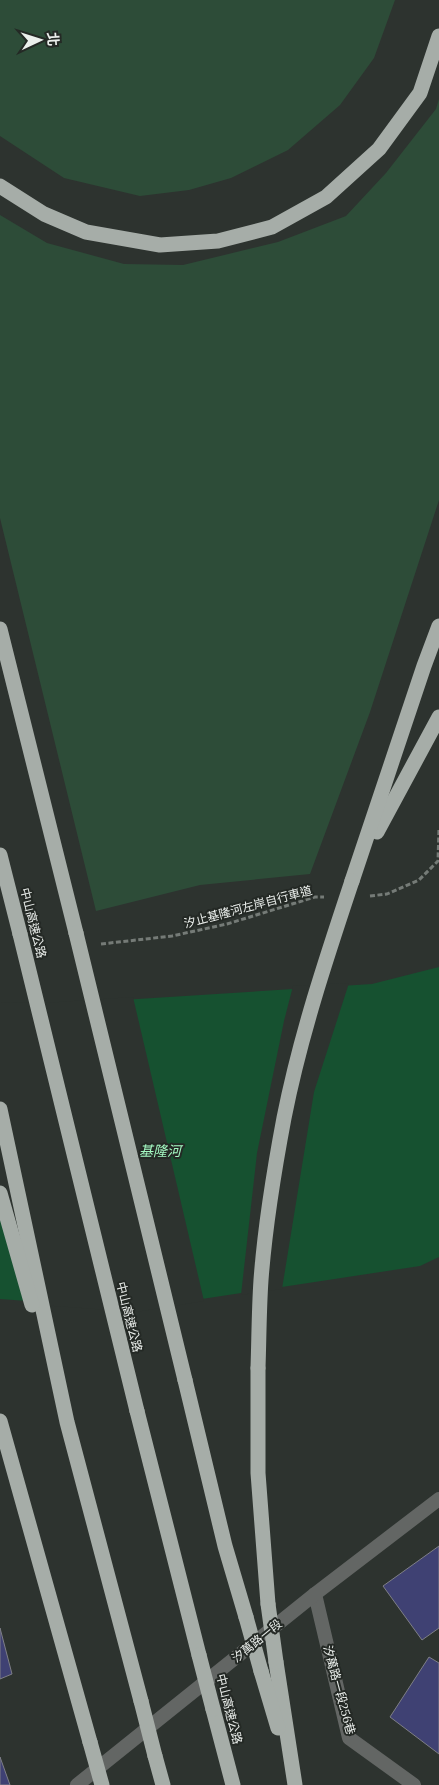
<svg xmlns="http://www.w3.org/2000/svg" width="439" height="1785" font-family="Lora,'Noto Sans TC',serif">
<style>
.green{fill:#2d4c38}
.water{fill:#165130}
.pier{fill:#2d332f}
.building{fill:#3f4173;stroke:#7e7f86}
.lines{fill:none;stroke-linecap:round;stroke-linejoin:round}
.path{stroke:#757b77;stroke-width:3;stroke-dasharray:5 2.5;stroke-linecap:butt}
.service{stroke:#636664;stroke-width:14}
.tertiary{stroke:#636664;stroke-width:14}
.motorway{stroke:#a6ada8;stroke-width:15}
.motorway-bridge{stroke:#a6ada8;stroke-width:15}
.labels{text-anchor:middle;stroke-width:4;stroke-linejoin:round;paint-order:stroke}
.street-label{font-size:12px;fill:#ebefec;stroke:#242925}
.water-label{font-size:14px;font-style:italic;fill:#a4f9c2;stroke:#242925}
</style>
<rect width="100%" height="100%" fill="#2d332f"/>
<g class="green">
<path d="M0,0H395L374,58L340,105L288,150L231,178L189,190L140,196L64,178L0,136Z"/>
<path d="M439,99V500L370,712L310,874L200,885L96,911L0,518V215L47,243L124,264L183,265L278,242L346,216L386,173L436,109Z"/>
</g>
<path class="water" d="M439,967V1257L420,1266L136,1309L0,1299V1005L59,1004L372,984Z"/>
<g class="pier">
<path d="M349,983L314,1092L282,1289L241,1295L257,1153L284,1021L293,986Z"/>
<path d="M133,997L204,1301L136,1312L27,1304L0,1193V1003L59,1002Z"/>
</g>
<g class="building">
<path d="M439,1546V1628L422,1640L383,1586Z"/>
<path d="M0,1628L12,1674L0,1679Z"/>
<path d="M429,1657L439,1663V1754L390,1717Z"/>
<path d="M0,1757L10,1785H0Z"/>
</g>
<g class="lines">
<g class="path">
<path d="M370,896L387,894L419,880L438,861L439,828"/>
<path d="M101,944L172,936L227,924L315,897H324"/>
</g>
<path class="service" d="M315,1594L349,1738L414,1785"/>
<path class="tertiary" d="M77,1785L315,1594L439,1499"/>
<g class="motorway">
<path d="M0,186L44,214L86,232L160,245L218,241L272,227L326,197L379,149L420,93L439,36"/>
<path d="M0,629L76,933"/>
<path d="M377,832L439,717"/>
<path d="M0,855L20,934"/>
<path d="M352,881L424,666L439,626"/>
<path d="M0,1109L67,1422L141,1701"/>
<path d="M0,1193L32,1305"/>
<path d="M258,1368V1473L268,1604"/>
<path d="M185,1380L225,1546L246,1617"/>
<path d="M137,1411L199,1655"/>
<path d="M0,1421L90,1742"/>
<path d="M276,1662L295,1785"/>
<path d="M261,1671L278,1728"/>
<path d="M213,1709L233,1785"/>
<path d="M155,1756L163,1785"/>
</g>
<g class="motorway-bridge">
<path d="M76,933L185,1380"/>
<path d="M20,934L137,1411"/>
<path d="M258,1368C259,1339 259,1309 261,1280C265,1226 274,1171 284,1118C300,1037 326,959 352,881"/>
<path d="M268,1604L276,1662"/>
<path d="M246,1617L261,1671"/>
<path d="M199,1655L213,1709"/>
<path d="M141,1701L155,1756"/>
<path d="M90,1742L102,1785"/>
</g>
</g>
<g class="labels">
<g class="street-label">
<text transform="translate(248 907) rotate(-15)" y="4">汐止基隆河左岸自行車道</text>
<text transform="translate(33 923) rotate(76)" y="4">中山高速公路</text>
<text transform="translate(129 1317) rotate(76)" y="4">中山高速公路</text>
<text transform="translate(257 1641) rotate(-39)" y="4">汐萬路一段</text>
<text transform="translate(339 1690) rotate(75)" y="4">汐萬路一段256巷</text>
<text transform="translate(229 1709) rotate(76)" y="4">中山高速公路</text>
</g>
<g class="water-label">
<text x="160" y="1156">基隆河</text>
</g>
</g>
<g transform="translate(40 40) rotate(86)" stroke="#242925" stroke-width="4" paint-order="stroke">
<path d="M0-4L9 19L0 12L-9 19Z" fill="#ebefec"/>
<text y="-8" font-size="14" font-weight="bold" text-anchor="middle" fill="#ebefec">北</text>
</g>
</svg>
